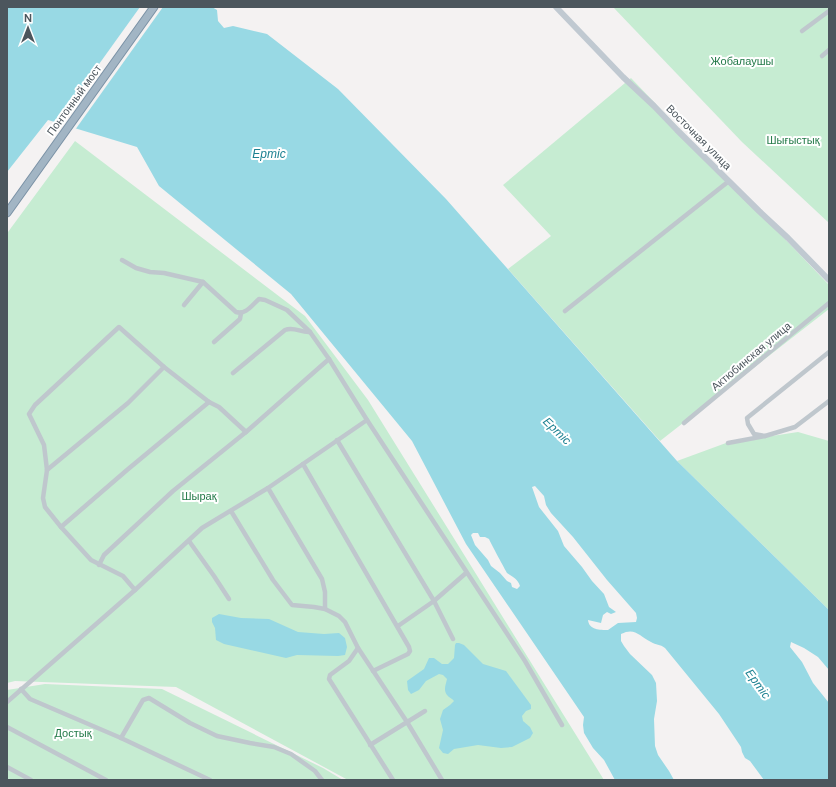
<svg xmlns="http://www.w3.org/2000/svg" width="836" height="787" font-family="'DM Sans',sans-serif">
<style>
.green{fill:#c6ecd2}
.water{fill:#98d9e4;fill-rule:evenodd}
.pier{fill:#f4f2f2}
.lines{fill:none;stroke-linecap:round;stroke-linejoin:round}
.trunk-casing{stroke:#7b92a6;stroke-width:9}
.minor{stroke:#bfc7cd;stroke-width:4.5}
.secondary{stroke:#c0c9d1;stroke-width:6}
.trunk{stroke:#a2b5c4;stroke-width:7}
.labels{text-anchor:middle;stroke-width:4;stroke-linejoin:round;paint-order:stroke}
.park-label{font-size:11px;fill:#227948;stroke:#fff}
.street-label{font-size:11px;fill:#4c565d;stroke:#fff}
.water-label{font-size:12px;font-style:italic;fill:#1c8191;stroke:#fff}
</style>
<rect width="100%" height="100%" fill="#f4f2f2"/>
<g class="green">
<path d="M613,7H829V223L742,142Z"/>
<path d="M631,78L829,285V309L660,441L508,269L551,236L503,185Z"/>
<path d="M75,141L305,316L368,400L604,780H348L176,687L15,681L7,683V236L8,232Z"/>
<path d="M798,432L829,441V610L677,461L726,443Z"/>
<path d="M45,684L162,689L323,768L343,780H7V690Z"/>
</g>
<g class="water">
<path d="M7,7H212L217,10L218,21L224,28L233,26L267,34L338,89L446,199L677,461L829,610V670L818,657L804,648L791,642L790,647L802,662L813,683L829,703V780H764L750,761L745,758L742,752L741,747L719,714L665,648C660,644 656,645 651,642C639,636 635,627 621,634V641L624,646L630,654L652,675L656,683L657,701L654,719L655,746L658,755L669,771L674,780H615L604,760L593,748L584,733L583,725L584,717L466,544L412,441L291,294L159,186L137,147L48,120L7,172ZM535,486L544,496L546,505L551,513L573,537L607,580L636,613L637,618L636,622L618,623L608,630C600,630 589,630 588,620L601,623L603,615L607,612L611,614L616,612L609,607L604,594L592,581L582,567L564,546L558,531L539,507L532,487ZM473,533H478L480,537H485L489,539C490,542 506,571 507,573C513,577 518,579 520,586L517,589L512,587L511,583L507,581L500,573L491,566L488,560L475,545L471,535Z"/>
<path d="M219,614L241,618L269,619L298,632L324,634L339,633L345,638L347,647L345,655L338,656L297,655L286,658L224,644L216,640L215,628L212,622V618Z"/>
<path d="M456,643H459L464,645L483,664L506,671L531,705V709L526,711L522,716L523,721L530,727L533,733L530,738L512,747L501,748L478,745L454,749L448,754L443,753L439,748L443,730L440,719L443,710L450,705L454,701C452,698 449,698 447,695C443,690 446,684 447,679L443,675L439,674L426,681L419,690L411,694L408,690L407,681L424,669L429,658H434L442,664H448L454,658L455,645Z"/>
</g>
<path class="pier" d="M140,7H163L75,130L56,124Z"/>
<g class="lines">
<defs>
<path id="trunk" d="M7,213L154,7"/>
</defs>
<use href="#trunk" class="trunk-casing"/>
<g class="minor">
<path d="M802,31L829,11"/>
<path d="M822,56L829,50"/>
<path d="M122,260L136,268L150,272L164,273L203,282L236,312C246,315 252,305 259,299L265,300L287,310L310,332L329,359L367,420L525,661L562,725"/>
<path d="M184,305L203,282"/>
<path d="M565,311L729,181"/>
<path d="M214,342L240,319L241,313"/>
<path d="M233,373L285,330C294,326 301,333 310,332"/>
<path d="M684,423L829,303"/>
<path d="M765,436L754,434L748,424L747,418L829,352"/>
<path d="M337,440L434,601L453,639"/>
<path d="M728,443L765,436L795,427L829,401"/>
<path d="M303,464L409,647L410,651L408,654L373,671"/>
<path d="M47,470L128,403L164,367"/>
<path d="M268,488L322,579L325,592V609"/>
<path d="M231,511L273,580L292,605L314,607L325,609L339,616L345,622L358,648L407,722L442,780"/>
<path d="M61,527L127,470L209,402"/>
<path d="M189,541L214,576L229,599"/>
<path d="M99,565L104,555L173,491L246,432L329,359"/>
<path d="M135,590L123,576L91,560L61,527L45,507L43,498L47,470L44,445L29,414L35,405L119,327L164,367L209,402L219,407L246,432"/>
<path d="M398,626L434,601L466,573"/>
<path d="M358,648L349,661L330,675L329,679L393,780"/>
<path d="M21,689L30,699L121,738L210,780"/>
<path d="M7,702L135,590L202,528L268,488L367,420"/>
<path d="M7,727L106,780"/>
<path d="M121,738L143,700L149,698L190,723L217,736L250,743L274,747L291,754L315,771L322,780"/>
<path d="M370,745L425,711"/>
<path d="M7,767L31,780"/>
</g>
<path class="secondary" d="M556,7L623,77L654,106L677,130L759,211L788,238L829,280"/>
<use href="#trunk" class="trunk"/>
</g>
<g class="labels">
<g class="park-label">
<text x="742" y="65">Жобалаушы</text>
<text x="793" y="144">Шығыстық</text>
<text x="199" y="500">Шырақ</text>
<text x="73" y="737">Достық</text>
</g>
<g class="street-label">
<text transform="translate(74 100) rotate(-54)" y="4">Понтонный мост</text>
<text transform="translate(699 137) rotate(45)" y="4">Восточная улица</text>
<text transform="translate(751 356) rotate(-40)" y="4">Актюбинская улица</text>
</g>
<g class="water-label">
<text x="269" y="158">Ертіс</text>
<text transform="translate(557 431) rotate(44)" y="4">Ертіс</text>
<text transform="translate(758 684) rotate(54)" y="4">Ертіс</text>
</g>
</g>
<rect width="836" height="787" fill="none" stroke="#4c565d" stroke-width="16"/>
<g transform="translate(28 28)" stroke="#ffffff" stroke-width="3" paint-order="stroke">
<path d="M0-3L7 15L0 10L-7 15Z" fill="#4c565d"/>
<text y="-6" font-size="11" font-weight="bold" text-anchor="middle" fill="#4c565d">N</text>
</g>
</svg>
